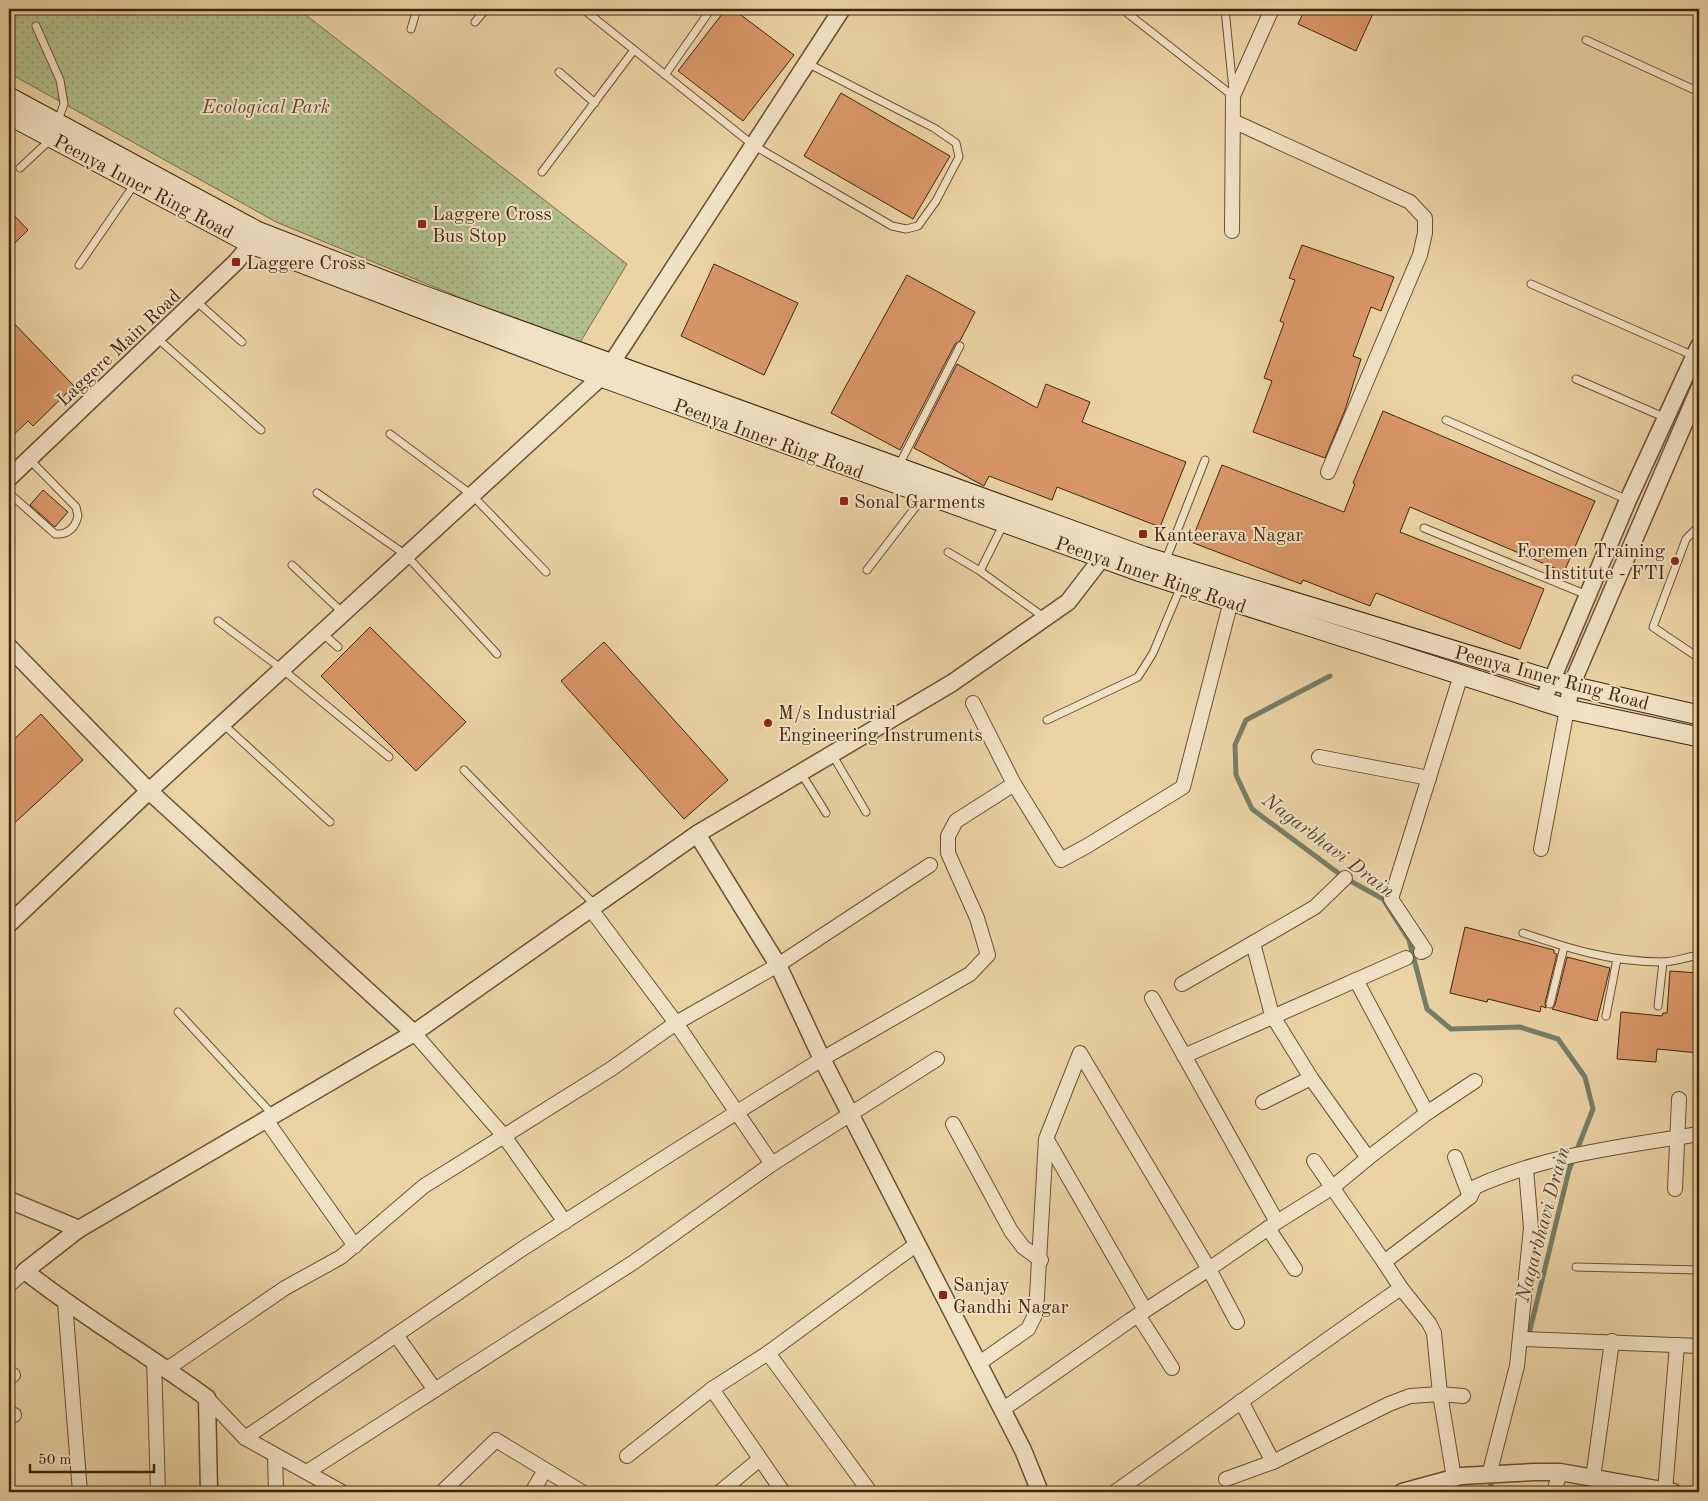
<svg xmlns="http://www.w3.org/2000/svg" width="1708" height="1501" font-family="'Old Standard TT',serif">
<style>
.grass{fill:url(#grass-dots);stroke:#79724c}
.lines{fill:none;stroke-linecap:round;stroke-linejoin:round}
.stream{stroke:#767e67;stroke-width:5}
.building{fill:#d99668;stroke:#41250d}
.service-casing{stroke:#6c5033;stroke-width:9}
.minor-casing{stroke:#6c5033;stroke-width:16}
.tertiary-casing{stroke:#6c5033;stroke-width:19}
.secondary-casing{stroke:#41250d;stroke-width:21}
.service{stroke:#f2e2c5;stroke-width:7}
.minor{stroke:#f2e2c5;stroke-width:14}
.tertiary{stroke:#f2e2c5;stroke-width:16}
.secondary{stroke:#f2e2c5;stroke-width:19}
.poi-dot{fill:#8f2418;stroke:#f2e2c5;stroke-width:2}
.labels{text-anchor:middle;stroke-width:4;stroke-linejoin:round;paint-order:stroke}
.park-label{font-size:19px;font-style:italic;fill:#5d4b2d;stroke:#f2e2c5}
.street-label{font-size:19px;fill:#41250d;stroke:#f2e2c5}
.poi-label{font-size:19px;fill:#41250d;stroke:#f2e2c5;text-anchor:start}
.water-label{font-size:20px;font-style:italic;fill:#574a32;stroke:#f2e2c5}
</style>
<defs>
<pattern id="grass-dots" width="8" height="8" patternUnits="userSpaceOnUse" patternTransform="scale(1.25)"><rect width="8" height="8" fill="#b1be8c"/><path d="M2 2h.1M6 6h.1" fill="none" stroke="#929a71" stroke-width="1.8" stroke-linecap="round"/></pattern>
</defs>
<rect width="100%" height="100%" fill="#ebd3a6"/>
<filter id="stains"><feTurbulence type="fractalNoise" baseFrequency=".004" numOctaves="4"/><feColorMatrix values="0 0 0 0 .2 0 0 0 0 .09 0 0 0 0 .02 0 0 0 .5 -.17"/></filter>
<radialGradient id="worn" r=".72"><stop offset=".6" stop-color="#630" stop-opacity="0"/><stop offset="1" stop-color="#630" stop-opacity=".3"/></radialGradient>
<path class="grass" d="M9,9H298L627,264L578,346L276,222L9,73Z"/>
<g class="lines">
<g class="stream">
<path d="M1330,676L1246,720L1235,745L1236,775L1252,809L1345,878L1383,899L1409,940L1427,1009L1451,1029L1520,1027L1558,1039L1585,1077L1593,1109L1569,1170L1528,1338"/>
<path d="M1489,1492L1493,1477"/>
</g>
</g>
<g class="building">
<path d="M726,9H733L794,55L743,121L678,71Z"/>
<path d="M1305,9H1375L1356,51L1298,24Z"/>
<path d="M841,93L950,156L913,219L804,156Z"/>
<path d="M9,210L28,230L9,249Z"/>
<path d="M1302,245L1394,277L1381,311L1371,307L1353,356L1361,359L1345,410L1325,458L1253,432L1272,381L1264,378L1284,323L1280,321L1295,280L1289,278Z"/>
<path d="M714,264L798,303L764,375L681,336Z"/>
<path d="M907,275L975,312L960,341L955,344L900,450L831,413Z"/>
<path d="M9,318L74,386L33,426L28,421L9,439Z"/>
<path d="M957,364L1037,408L1046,384L1090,402L1082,422L1186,462L1160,527L1057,487L1052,500L989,476L984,486L914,448Z"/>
<path d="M1383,411L1595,501L1564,572L1410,507L1400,532L1544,589L1520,649L1376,593L1370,606L1303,580L1301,584L1191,542L1222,465L1344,512L1355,484L1353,483Z"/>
<path d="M43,490L68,512L55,527L30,505Z"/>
<path d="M370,627L466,722L416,771L321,676Z"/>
<path d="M604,642L728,780L684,819L561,681Z"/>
<path d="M41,714L83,760L9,828V744Z"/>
<path d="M1465,927L1554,950V953L1557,954L1545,1003L1546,1008L1541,1006L1540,1012L1488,999L1487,1002L1450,993Z"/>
<path d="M1567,957L1610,968L1597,1021L1552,1009L1555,1005Z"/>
<path d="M1670,971L1699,973V1053L1657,1049L1656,1062L1617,1059L1621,1012L1662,1016L1663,1013H1667Z"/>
</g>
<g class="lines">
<defs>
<g id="service">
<path d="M583,9L753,145L892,226L906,229L918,226L936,201L959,157L956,143L934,128L807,63"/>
<path d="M1122,9L1233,96"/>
<path d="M1225,9L1233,90"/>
<path d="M475,22L486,9"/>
<path d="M36,26L60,80L64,104L57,123"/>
<path d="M411,29L417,9"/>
<path d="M1586,40L1699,92"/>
<path d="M559,72L595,103"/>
<path d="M665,75L711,9"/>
<path d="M20,168L50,140"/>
<path d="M542,172L634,50"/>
<path d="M79,265L136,182"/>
<path d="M1531,284L1694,356"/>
<path d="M196,301L242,342"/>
<path d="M157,338L261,430"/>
<path d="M1576,379L1666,418"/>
<path d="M1446,420L1628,500"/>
<path d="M390,434L472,495L546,572"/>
<path d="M898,467L960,346"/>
<path d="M9,493L55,534C68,535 75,528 78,516L76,507L29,459"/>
<path d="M317,493L406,555L497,654"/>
<path d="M1004,523L980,571L1045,618"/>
<path d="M1699,526L1686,539L1653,627L1699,658"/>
<path d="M1424,528L1587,595"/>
<path d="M948,552L980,571"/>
<path d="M1165,562L1205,460"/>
<path d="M292,565L343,613"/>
<path d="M867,570L924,496"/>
<path d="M218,621L282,669L389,757"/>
<path d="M322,633L338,647"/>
<path d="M1047,720L1138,677L1153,653L1181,586"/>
<path d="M223,724L330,822"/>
<path d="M832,754L866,812"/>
<path d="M464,770L595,905"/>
<path d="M801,773L826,813"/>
<path d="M1523,933C1570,949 1612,962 1662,962C1674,962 1687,957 1699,955"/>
<path d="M1550,1004L1564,947"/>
<path d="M1658,1006L1663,962"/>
<path d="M178,1012L273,1115"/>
<path d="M1606,1016L1617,959"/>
<path d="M1576,1267L1699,1270"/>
</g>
<g id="minor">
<path d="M1233,121L1410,202L1425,218V233L1420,255L1328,472"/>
<path d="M1232,231L1233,96L1272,9"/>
<path d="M973,703L1014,784L1061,860L1087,846L1183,787L1231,601"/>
<path d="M1319,757L1429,778"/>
<path d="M1541,849L1567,709"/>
<path d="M590,908L676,1023L772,1164"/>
<path d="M1421,952L1425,950L1391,899L1461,675"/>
<path d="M1356,980L1427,1113L1368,1158"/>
<path d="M1182,984L1253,943"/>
<path d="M1152,998L1277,1222"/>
<path d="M414,1033L504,1136L565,1222"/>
<path d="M1184,1056L1406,958"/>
<path d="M1263,1102L1311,1078"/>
<path d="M1427,1113L1475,1081"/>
<path d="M266,1120L355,1246"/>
<path d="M953,1124L1011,1231L1023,1247L1041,1260"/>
<path d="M1047,1140L1145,1310"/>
<path d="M1455,1157L1470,1197"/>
<path d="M1314,1161L1384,1262"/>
<path d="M1675,1189L1679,1099"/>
<path d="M1268,1228L1295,1269"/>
<path d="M9,1285L25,1271"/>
<path d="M1401,1288L1429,1323L1434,1333L1440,1394L1454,1478"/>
<path d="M65,1303L80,1492"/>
<path d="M1138,1315L1172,1368"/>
<path d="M396,1335L435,1390"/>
<path d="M1521,1339L1699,1346"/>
<path d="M768,1353L917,1244"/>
<path d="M154,1360L158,1492"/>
<path d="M978,1364L1028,1329L1036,1313L1046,1139L1080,1053L1209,1269L1237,1322"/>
<path d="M167,1369L285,1288L341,1257L424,1186L611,1069L676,1023L778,965L930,865"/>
<path d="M9,1376L13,1375"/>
<path d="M712,1389L783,1492"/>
<path d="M207,1398L245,1438L342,1492"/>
<path d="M1241,1401L1273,1462"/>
<path d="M1002,1410L1129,1321L1209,1269L1277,1222L1333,1187L1368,1158L1311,1078L1272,1015L1253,943L1315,907L1345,878"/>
<path d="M9,1415H14"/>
<path d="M245,1438L522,1249L672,1153L822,1059L970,974L988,955L977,918L948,853V836L956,821L1014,784"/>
<path d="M275,1455L276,1492"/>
<path d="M627,1456L712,1389L768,1353L870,1492"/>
<path d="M307,1472L634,1262L772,1164L937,1059"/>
<path d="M1489,1475L1517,1366L1531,1228L1526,1169"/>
<path d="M1593,1478L1612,1341"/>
<path d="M1226,1479L1273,1462L1389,1404L1410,1396L1440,1394L1463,1396"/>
<path d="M1665,1491L1677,1345"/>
<path d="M442,1492L496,1440L582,1492"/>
<path d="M532,1492L545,1470"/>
<path d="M720,1492L760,1459"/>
<path d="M1115,1492C1211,1425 1304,1354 1401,1288L1384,1262L1470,1197L1475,1187C1545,1155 1624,1146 1699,1134"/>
<path d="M1554,1492L1560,1472"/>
</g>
<g id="tertiary">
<path d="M9,478L236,262L251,244L255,234"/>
<path d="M9,647L149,791L414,1033"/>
<path d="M1543,701L1628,500L1699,346"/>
<path d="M1567,709L1571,686L1699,389"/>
<path d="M697,834L778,965L822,1059L1023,1450L1040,1492"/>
<path d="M9,924L149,791L601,377L611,364L842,9"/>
<path d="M9,1200L79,1229"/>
<path d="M209,1492L207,1398C147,1354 83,1317 25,1271L79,1229L414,1033L697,834L952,683L1068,602L1102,558L1107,547"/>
<path d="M1402,1492L1461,1476L1534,1472H1560L1673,1492"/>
</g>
<g id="secondary">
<path d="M9,97L257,231L414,292L1143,556L1571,686L1699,715"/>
<path d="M9,115L251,244L601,377L1141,572L1567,709L1699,737"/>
</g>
</defs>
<use href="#service" class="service-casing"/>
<use href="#minor" class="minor-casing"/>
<use href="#tertiary" class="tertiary-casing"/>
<use href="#secondary" class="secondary-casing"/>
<use href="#service" class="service"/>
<use href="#minor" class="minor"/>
<use href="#tertiary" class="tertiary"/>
<use href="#secondary" class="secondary"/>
</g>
<g class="poi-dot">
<rect x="417" y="219" width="10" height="10" rx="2.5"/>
<rect x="231" y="257" width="10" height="10" rx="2.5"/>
<rect x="839" y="496" width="10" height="10" rx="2.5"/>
<rect x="1138" y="529" width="10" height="10" rx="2.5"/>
<circle cx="1675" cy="561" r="5"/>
<circle cx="768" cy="723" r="5"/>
<rect x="938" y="1290" width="10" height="10" rx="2.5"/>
</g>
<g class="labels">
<g class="park-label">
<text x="266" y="113">Ecological Park</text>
</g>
<g class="street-label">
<text transform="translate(144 186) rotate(28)" y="7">Peenya Inner Ring Road</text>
<text transform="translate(118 347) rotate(-43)" y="7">Laggere Main Road</text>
<text transform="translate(769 438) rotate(20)" y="7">Peenya Inner Ring Road</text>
<text transform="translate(1151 574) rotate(19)" y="7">Peenya Inner Ring Road</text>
<text transform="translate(1552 677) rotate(15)" y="7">Peenya Inner Ring Road</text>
</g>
<g class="poi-label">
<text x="432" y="220">Laggere Cross<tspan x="432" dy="22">Bus Stop</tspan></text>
<text x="246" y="269">Laggere Cross</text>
<text x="854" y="508">Sonal Garments</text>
<text x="1153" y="541">Kanteerava Nagar</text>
<text x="1665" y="557" text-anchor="end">Foremen Training<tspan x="1665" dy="22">Institute - FTI</tspan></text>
<text x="778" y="719">M/s Industrial<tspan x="778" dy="22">Engineering Instruments</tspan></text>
<text x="953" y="1291">Sanjay<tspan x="953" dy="22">Gandhi Nagar</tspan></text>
</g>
<g class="water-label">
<text transform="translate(1329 845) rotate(37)" y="7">Nagarbhavi Drain</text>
<text transform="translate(1542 1224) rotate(-75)" y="7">Nagarbhavi Drain</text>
</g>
</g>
<rect width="1708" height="1501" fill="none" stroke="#ebd3a6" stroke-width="30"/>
<rect x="10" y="10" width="1688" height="1481" fill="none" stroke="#41250d" stroke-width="2.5"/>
<rect x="15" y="15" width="1678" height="1471" fill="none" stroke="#41250d"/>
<path d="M30 1464v8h124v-8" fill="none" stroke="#41250d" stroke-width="2.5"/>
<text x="38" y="1464" font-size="15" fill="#41250d" stroke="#f2e2c5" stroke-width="4" paint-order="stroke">50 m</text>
<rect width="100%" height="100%" filter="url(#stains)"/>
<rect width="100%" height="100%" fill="url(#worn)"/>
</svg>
